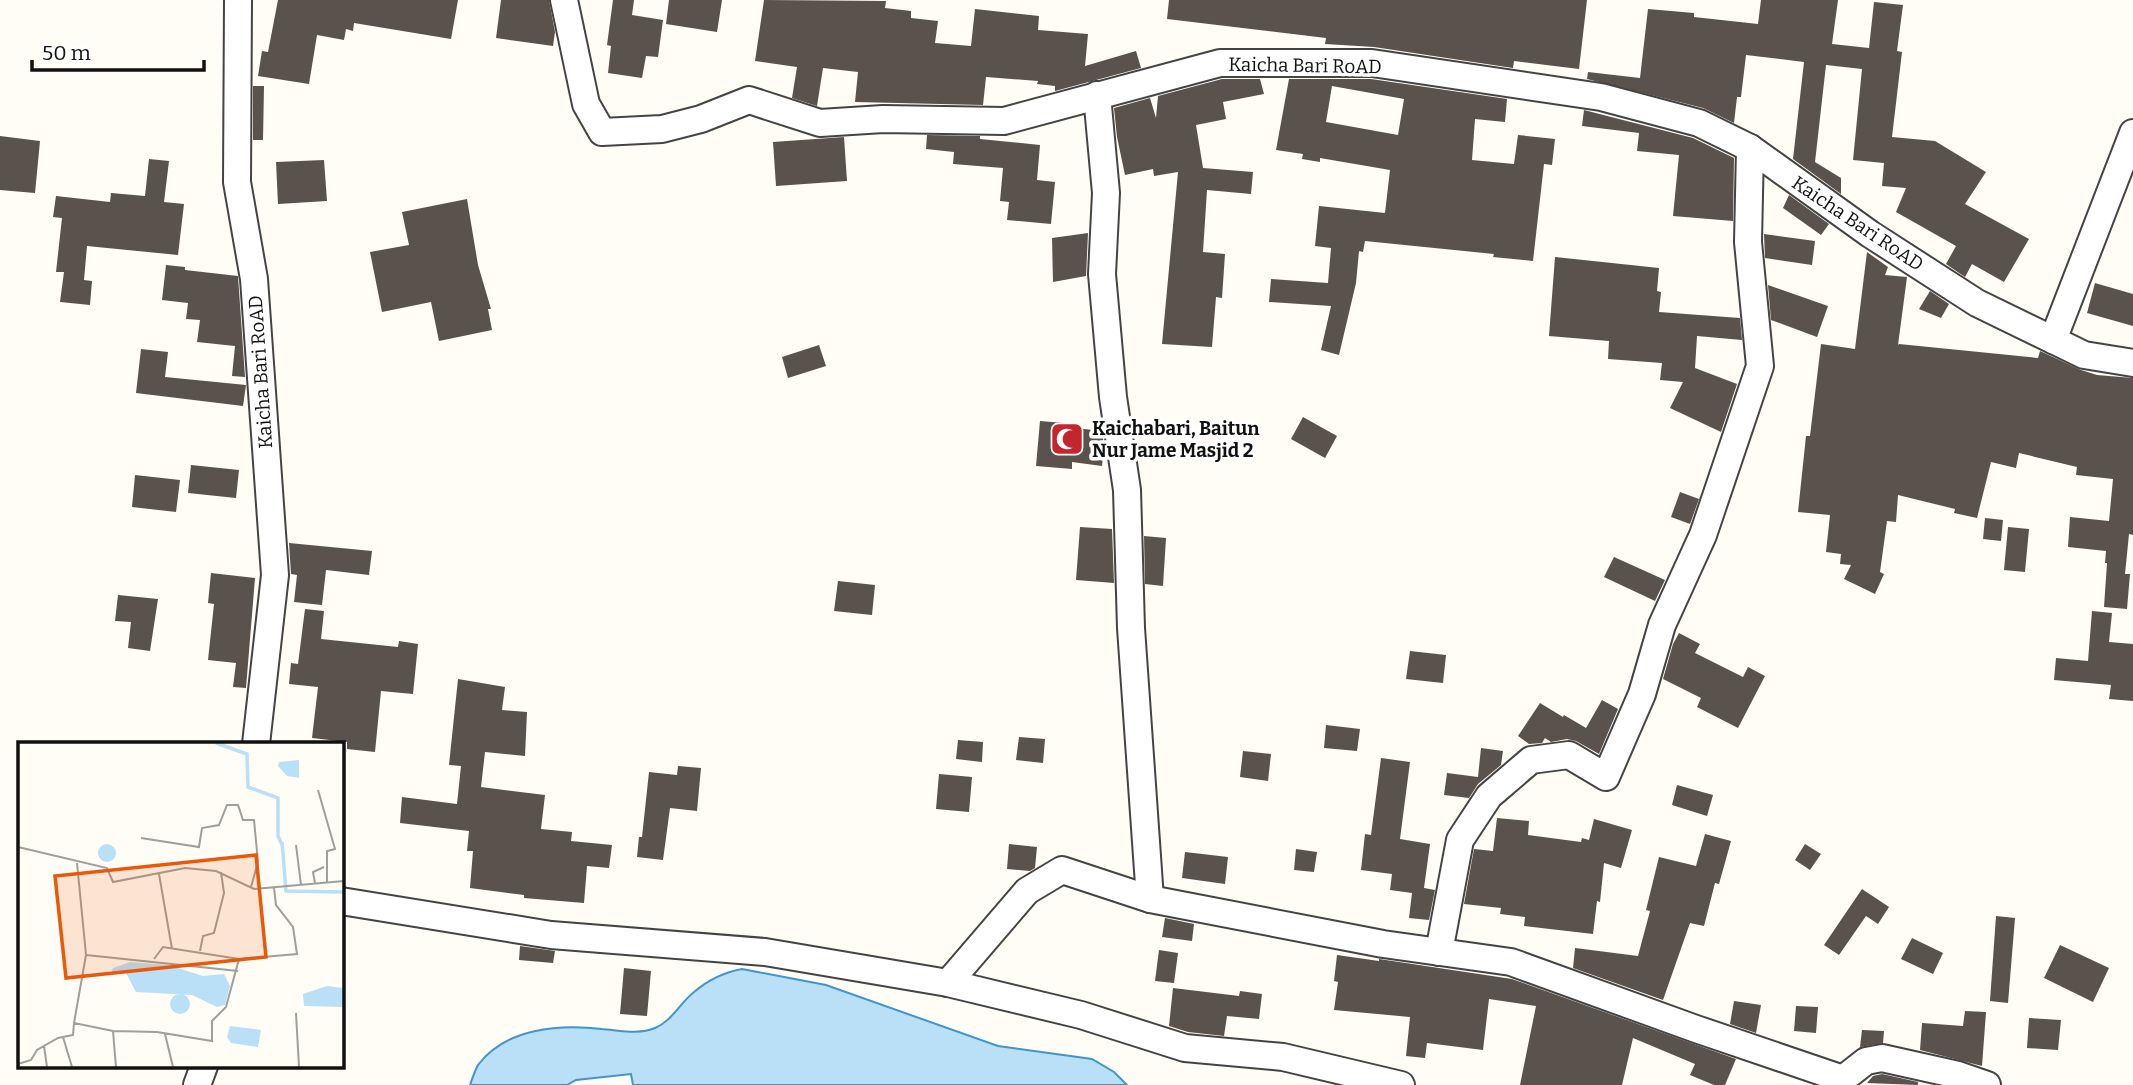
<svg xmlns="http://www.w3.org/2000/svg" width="2133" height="1085" font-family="Bitter,serif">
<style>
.water{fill:#b9e0f7;stroke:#3f96cf;stroke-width:2}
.building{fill:#5a524d;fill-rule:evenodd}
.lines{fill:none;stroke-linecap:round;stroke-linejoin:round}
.minor-casing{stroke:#444;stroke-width:30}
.minor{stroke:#fff;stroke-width:26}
.labels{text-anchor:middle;stroke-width:7;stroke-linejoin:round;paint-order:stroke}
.street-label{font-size:19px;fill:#111;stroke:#fff}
.poi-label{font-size:19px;font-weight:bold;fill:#111;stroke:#fff;text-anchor:start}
.inset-river{fill:none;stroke:#b9e0f7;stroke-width:3.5}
.inset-road{fill:none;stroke:#a09f9a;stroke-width:2}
.view{fill:#e8590c;fill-opacity:0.15;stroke:#e8590c;stroke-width:3.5}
.inset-edge{fill:none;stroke:#111;stroke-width:3.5}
</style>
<rect width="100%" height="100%" fill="#fffdf5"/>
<path class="water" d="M742,969L826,985L998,1046L1092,1059L1114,1072L1127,1085H633L631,1074L576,1080L567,1085H470C472,1079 475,1071 478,1065C506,1028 559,1024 602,1029C618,1030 639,1035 655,1028C672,1021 680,1003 694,992C707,981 725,972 742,969Z"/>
<g class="building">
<path d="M278,0H458L451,39L354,23L353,31L346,29L344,40L317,35L309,84L258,76L262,51L268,52Z"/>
<path d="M501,0H549L555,32L553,46L496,38Z"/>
<path d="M613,0H634L632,15L663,20L658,57L646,56L642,78L608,73L611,46L607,45Z"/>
<path d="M669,0H722L717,32L666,24Z"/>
<path d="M764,0L886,1L885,8L911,11V18L938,21L935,43L971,46L975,9L1039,16L1038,30L1088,34L1085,66L1136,51L1141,68L1055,91V86L1037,84L1038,81L986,77L983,105L855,102L858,72L823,68L817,106L792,98L797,67L755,61Z"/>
<path d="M1169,0H1587L1579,69L1514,61L1513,68L1374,47L1325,44L1326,38L1167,19Z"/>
<path d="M1761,0H1838L1832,44L1869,48L1874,2L1903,5L1897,51L1902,52L1892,137L1935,141L1986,172L1965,204L2029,239L2004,282L1972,264L1965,277L1946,264L1956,246L1896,212L1906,188L1882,186L1884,163L1853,160L1862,69L1826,65L1815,162L1841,178V194L1793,159L1804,62L1746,55L1741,97H1737L1734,123L1703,108L1587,79L1588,72L1640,78L1648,9L1694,13V17L1758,24Z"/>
<path d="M1222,79H1260L1264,94L1223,102L1226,119L1196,125L1203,168L1253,172L1251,194L1207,190L1203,252L1225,254L1222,298L1216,297L1212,347L1162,344L1178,172L1154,176L1153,169L1125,175L1117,137L1114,108L1150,98L1156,118L1158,96Z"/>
<path d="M1289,79H1371L1507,99L1505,122L1475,119L1472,160L1514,164L1518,135L1555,139L1552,165L1544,164L1533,261L1493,257L1494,254L1365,241L1363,252L1359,251L1356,283L1339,355L1321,350L1331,306L1269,302L1271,279L1328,283L1331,248L1315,246L1319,206L1385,213L1390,170L1320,158V162L1302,159L1303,154L1276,150ZM1332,86L1404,99L1398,135L1326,122Z"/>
<path d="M253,86H264L263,140H253Z"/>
<path d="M1584,110L1693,138L1734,158L1733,221L1673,216L1679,155L1637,151L1639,133L1582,126Z"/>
<path d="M927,135L980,136V139L1040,145L1037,180L1055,182L1051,224L1007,220L1009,202L1000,201L1003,168L953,164L954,152L926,149Z"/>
<path d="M0,136L40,141L35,193L0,190Z"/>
<path d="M844,137L847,181L776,186L773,142Z"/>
<path d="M149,159L169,161L164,202L184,204L178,255L87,246L84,280L92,281L90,305L60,302L64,272H56L62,218L53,217L56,196L110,202L111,193L145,196Z"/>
<path d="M324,160L327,201L278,204L276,162Z"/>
<path d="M1789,195L1829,224L1821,235L1783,208Z"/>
<path d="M467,199L478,265L491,309H488L492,330L439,341L431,302L382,312L370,252L409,245L402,212Z"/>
<path d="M1088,233L1086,276L1053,282L1052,238Z"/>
<path d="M1764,234L1815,241L1812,265L1765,258Z"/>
<path d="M1867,252L1888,267L1885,275L1907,277L1898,345L1899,344L2038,358L2040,351L2081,370L2097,375L2133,378V535L2129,534L2125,574H2130L2127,609L2104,607L2107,563H2105L2106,551L2068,547L2070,517L2109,521L2113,479L2076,475L2077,467L2019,453L2016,468L1991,462L1977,518L1954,513L1955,509L1898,495L1896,522L1887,521L1880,572L1884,574L1875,594L1844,579L1851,565L1840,564L1841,554L1826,552L1830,515L1798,512L1806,436H1810L1821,344L1855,349Z"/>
<path d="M1555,257L1659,268L1657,291L1661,292L1659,312L1740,318L1742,340L1697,336L1695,368L1737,384L1721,432L1670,408L1683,382L1660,380L1662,363L1608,359L1609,341L1549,336Z"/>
<path d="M166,265L185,267V270L238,276L245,377L232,376L235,346L197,342L200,320L186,319L188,303L162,300Z"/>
<path d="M2095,283L2133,294V326L2087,313Z"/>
<path d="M1768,285L1828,306L1817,337L1771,320Z"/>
<path d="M1930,291L1949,304L1941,318L1919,309Z"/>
<path d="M819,345L826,366L788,378L782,357Z"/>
<path d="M141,349L168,352L165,377L246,385L243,406L136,393Z"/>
<path d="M1303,417L1337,436L1325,458L1291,439Z"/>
<path d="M1040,421L1075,424V428L1102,431L1104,446L1102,466L1072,462V469L1036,466Z"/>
<path d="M191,465L239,470L236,498L188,493Z"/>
<path d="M135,475L180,480L176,512L132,507Z"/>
<path d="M1680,492L1699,499L1690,524L1671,517Z"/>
<path d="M1985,518L2003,520L2001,541L1983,539Z"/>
<path d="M1080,527L1112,529L1114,583L1076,580Z"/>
<path d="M2008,527L2029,529L2025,572L2004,570Z"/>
<path d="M1144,536L1166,538L1163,586L1145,584Z"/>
<path d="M289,543L372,551L369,575L326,570L322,605L294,602L297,575L291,574Z"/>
<path d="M1614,557L1665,580L1655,601L1604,577Z"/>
<path d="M211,573L255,578L246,688L233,687L236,663L208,660L214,604L208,603Z"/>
<path d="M838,581L875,585L872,615L834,611Z"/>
<path d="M118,595L158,599L150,651L128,648L131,622L115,621Z"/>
<path d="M305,609L324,611L321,639L398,647L399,641L418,644L413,694L381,691L375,752L347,749V742L312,738L318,687L289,684L291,663L298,664Z"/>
<path d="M2092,611L2112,613L2109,642L2133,644V701L2109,699L2111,685L2054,680L2056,658L2088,661Z"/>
<path d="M1679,633L1700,644L1695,653L1743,677L1748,667L1765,676L1738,728L1697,707L1701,698L1663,679L1673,644Z"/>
<path d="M1410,651L1446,655L1443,683L1406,679Z"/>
<path d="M458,679L505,687L502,710L527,712L525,756L485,752L481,787L545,795L541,829L572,832L571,841L612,845L609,868L587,866L584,903L524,898V895L470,888L473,851H467L469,831L400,823L402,797L457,804L461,766L449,765Z"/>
<path d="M1602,700L1618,709L1599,754L1576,741L1567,739L1551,742L1545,738L1542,743L1529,744L1518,736L1540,703L1563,717L1564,715L1586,728Z"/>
<path d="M1326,725L1360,729L1357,751L1324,748Z"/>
<path d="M1019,737L1045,739L1043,763L1016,760Z"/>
<path d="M958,740L983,742L982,762L956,759Z"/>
<path d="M1481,748L1503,751L1501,765L1478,784L1469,798L1444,795L1447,773L1478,777Z"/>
<path d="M1243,751L1271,754L1268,781L1240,777Z"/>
<path d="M1381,758L1410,762L1400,839L1430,844L1424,888L1435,890L1429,920L1409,918L1412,893L1390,890L1392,874L1361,870L1365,834L1371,835Z"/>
<path d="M678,766L701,768L697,811L670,808L663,860L637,857L639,837H642L649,772L677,775Z"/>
<path d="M939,774L972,777L969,812L936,809Z"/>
<path d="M1677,785L1713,795L1707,816L1672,805Z"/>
<path d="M1497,818L1529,821L1528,835L1581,842L1582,838L1589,840L1594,819L1632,830L1621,868L1604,863L1600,902L1597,901L1593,934L1524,926L1525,917L1500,914L1501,908L1464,904L1474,849L1493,851Z"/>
<path d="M1705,834L1731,841L1719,884L1715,883L1704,926L1690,923L1663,1000L1573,968L1575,948L1638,956L1650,911L1646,910L1659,857L1696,866Z"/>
<path d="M1009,844L1037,847L1035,868L1030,871L1007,869Z"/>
<path d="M1805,844L1821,854L1810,870L1795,860Z"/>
<path d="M1296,849L1317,852L1314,872L1294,870Z"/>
<path d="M1185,852L1228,857L1225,884L1182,878Z"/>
<path d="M1862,889L1889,907L1878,924L1866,916L1839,955L1824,945Z"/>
<path d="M1996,916L2015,918L2008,1003L1990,1001Z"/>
<path d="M1165,918L1194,924L1192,941L1162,937Z"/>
<path d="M1912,938L1943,953L1933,974L1901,959Z"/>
<path d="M2060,945L2109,968L2093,1002L2044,978Z"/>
<path d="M520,946L555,951L553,963L519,960Z"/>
<path d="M1159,950L1178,953L1174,983L1155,981Z"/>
<path d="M1337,955L1379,961V959L1512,979L1736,1059L1725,1085H1714L1690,1075L1695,1064L1633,1038L1622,1085H1520L1536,1006L1489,999L1483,1050L1427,1043L1425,1058L1406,1056L1410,1017L1334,1010L1338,982L1334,981Z"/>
<path d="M624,968L651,971L647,1016L620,1014Z"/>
<path d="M1173,988L1239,996L1240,991L1262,994L1259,1019L1227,1016L1224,1036L1188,1032L1169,1026Z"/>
<path d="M1734,1001L1761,1005L1756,1033L1730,1024Z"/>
<path d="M1796,1006L1818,1007L1816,1033L1794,1031Z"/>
<path d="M1965,1011L1986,1012L1982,1066L1920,1050L1922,1023L1963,1026Z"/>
<path d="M2029,1018L2061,1020L2058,1050L2027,1048Z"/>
<path d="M1862,1030L1884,1031L1883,1043L1860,1047Z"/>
<path d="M1882,1074L1918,1082V1085L1867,1083L1873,1076Z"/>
</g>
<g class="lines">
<defs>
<g id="minor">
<path d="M238,0L237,182L254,279L275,575L256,744"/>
<path d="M564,0L586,104L602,132L662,129L701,119L749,100L820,123L883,119L1004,121L1220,63H1372L1601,97L1699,123L1750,148L1870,234L1977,303L2084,355L2133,363"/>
<path d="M1097,95L1106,193L1102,274L1113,397L1127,490L1131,628L1150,899"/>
<path d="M2053,340L2133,133"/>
<path d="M341,901L551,935L765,952L948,983L1081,1015L1185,1048L1283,1057L1401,1085"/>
<path d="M1439,952L1460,840L1489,796L1531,760L1569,755L1606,777L1642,694L1662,625L1703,535L1760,366L1748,242L1750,148"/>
<path d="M948,983L1027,891L1062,870L1150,899L1383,944L1511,962L1696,1029L1843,1079"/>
<path d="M197,1085L204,1066"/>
<path d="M1841,1085L1843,1079L1866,1061L1882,1058L1958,1075L1987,1085"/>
</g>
</defs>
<use href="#minor" class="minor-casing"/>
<use href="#minor" class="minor"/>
</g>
<defs>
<symbol id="mosque-square" viewBox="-11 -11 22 22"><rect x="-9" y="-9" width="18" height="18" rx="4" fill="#c4262e" stroke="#fff"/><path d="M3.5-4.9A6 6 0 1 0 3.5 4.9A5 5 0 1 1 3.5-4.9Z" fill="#fff"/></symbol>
</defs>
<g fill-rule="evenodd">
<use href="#mosque-square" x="1048" y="420" width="38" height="38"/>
</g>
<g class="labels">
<g class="street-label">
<text transform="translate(1305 65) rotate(1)" y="7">Kaicha Bari RoAD</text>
<text transform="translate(1858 223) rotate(34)" y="7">Kaicha Bari RoAD</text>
<text transform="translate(260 372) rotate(-94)" y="7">Kaicha Bari RoAD</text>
</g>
<g class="poi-label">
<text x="1092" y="435">Kaichabari, Baitun<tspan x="1092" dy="22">Nur Jame Masjid 2</tspan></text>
</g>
</g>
<g transform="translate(18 742)">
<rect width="326" height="326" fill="#fffdf5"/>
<path d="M281,18V36L269,34L260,24L261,20ZM80 111a9 9 0 1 1 18 0a9 9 0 1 1-18 0ZM112,220L150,223L185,234L206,232L212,244L207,263L199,265L174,253L118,250L107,229L92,233L95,226ZM309,244L325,246V265L286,264L285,252ZM152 262a10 10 0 1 1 20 0a10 10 0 1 1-20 0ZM212,284L243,288L240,305L213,301L209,295Z" fill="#b9e0f7"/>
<path class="inset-river" d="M198,1L229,12L230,45L260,56V94L265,105M264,100L268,149L326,150"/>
<path class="inset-road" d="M300,48L317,107L309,109V140M123,96L181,105L184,86L201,83L209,63H220L225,78H236L240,120L233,145M278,103L283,143M0,105L89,126L95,140L167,126L198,129L236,147L326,139M59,121L68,213L56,281L95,289L139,290L194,299V279L208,265L221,217L279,212L275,185L258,163L256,146M141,132L154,207M297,141L295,130L306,125M182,209L185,194L196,191L206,151L203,130M68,213L220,229M136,217L145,205L221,217M278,271L281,325M95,289L98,325M147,292L155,325M45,295L54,325M26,304L29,325M0,322L13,318L19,308L40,296L55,293L56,281"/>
<path class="view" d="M238,113L248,215L48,236L37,134Z"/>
<rect width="326" height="326" class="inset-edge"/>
</g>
<path d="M32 60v10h172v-10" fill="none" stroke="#111111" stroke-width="3.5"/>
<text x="42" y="60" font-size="21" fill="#111111" stroke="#ffffff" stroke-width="5" paint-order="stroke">50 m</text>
</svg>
